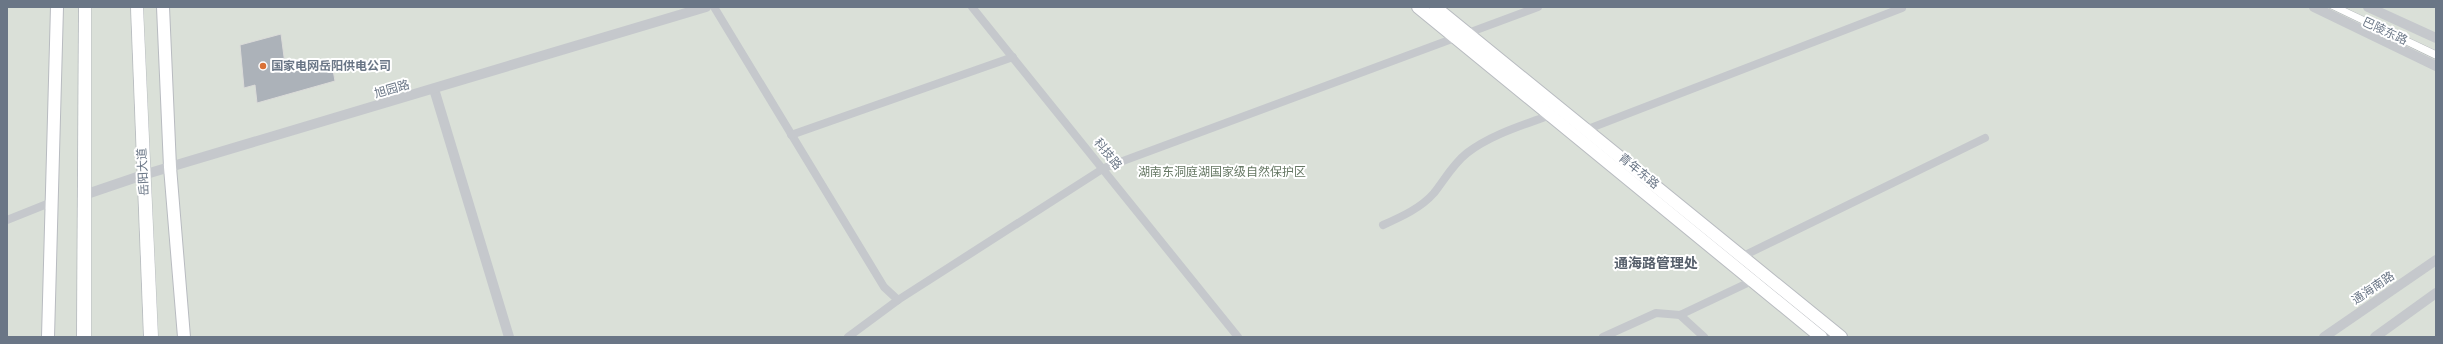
<svg xmlns="http://www.w3.org/2000/svg" width="2443" height="344" font-family="'Space Grotesk','Noto Sans SC',sans-serif">
<style>
.green{fill:#dae0d8}
.building{fill:#acb2b9;stroke:#dbdbd9}
.lines{fill:none;stroke-linecap:round;stroke-linejoin:round}
.secondary-casing{stroke:#b8bbc0;stroke-width:14}
.primary-casing{stroke:#b8bcc0;stroke-width:1}
.minor{stroke:#c5c8cc;stroke-width:8}
.tertiary{stroke:#c5c8cc;stroke-width:10}
.secondary{stroke:#fff;stroke-width:12}
.primary{fill:#fff;fill-rule:evenodd}
.poi-dot{fill:#da7136;stroke:#fff;stroke-width:1.5}
.labels{text-anchor:middle;stroke-width:4;stroke-linejoin:round;paint-order:stroke}
.street-label{font-size:12px;fill:#6a7686;stroke:#fff}
.poi-label{font-size:12px;font-weight:bold;fill:#6a7686;stroke:#fff;text-anchor:start}
.park-label{font-size:12px;fill:#667864;stroke:#fff}
.quarter-label{font-size:14px;font-weight:bold;fill:#57606c;stroke:#fff}
</style>
<rect width="100%" height="100%" fill="#f9f9f7"/>
<rect class="green" x="7" y="7" width="2429" height="330"/>
<path class="building" d="M281,34L286,72L331,59L335,81L257,103L255,85L244,88L240,45Z"/>
<g class="lines">
<defs>
<g id="secondary">
<path d="M163,7L170,167L184,337"/>
<path d="M1418,7L1821,337"/>
<path d="M1435,7L1841,337"/>
<path d="M48,337L57,7"/>
</g>
<g id="primary">
<path d="M79,7H91V337H77Z"/>
<path d="M131,7H143L158,337H144Z"/>
<path d="M2328,7H2343L2436,51V59Z"/>
</g>
</defs>
<use href="#secondary" class="secondary-casing"/>
<use href="#primary" class="primary-casing"/>
<g class="minor">
<path d="M714,7L884,287L898,300"/>
<path d="M972,7L1238,337"/>
<path d="M1588,129L1902,8"/>
<path d="M791,135L1013,57"/>
<path d="M7,220L52,202"/>
<path d="M1383,225C1401,217 1421,208 1434,193C1445,179 1453,164 1467,153C1492,134 1524,125 1553,114"/>
<path d="M1743,256L1985,138"/>
<path d="M1680,315L1704,337"/>
<path d="M848,337L898,300L1104,168L1538,7"/>
<path d="M1603,337L1656,313L1680,315L1756,279"/>
</g>
<g class="tertiary">
<path d="M2314,7L2436,66"/>
<path d="M2368,7L2436,38"/>
<path d="M434,89L509,337"/>
<path d="M84,195L143,175L706,7"/>
<path d="M2324,337L2436,260"/>
<path d="M2375,337L2436,293"/>
</g>
<use href="#secondary" class="secondary"/>
<use href="#primary" class="primary"/>
</g>
<circle class="poi-dot" cx="263" cy="66" r="4"/>
<g class="labels">
<g class="street-label">
<text transform="translate(2385 31) rotate(25)" y="4">巴陵东路</text>
<text transform="translate(392 89) rotate(-16)" y="4">旭园路</text>
<text transform="translate(1108 154) rotate(51)" y="4">科技路</text>
<text transform="translate(1639 171) rotate(39)" y="4">青年东路</text>
<text transform="translate(143 172) rotate(-93)" y="4">岳阳大道</text>
<text transform="translate(2373 288) rotate(-34)" y="4">通海南路</text>
</g>
<g class="poi-label">
<text x="271" y="70">国家电网岳阳供电公司</text>
</g>
<g class="park-label">
<text x="1222" y="176">湖南东洞庭湖国家级自然保护区</text>
</g>
<g class="quarter-label">
<text x="1656" y="268">通海路管理处</text>
</g>
</g>
<rect width="2443" height="344" fill="none" stroke="#6a7686" stroke-width="16"/>
</svg>
